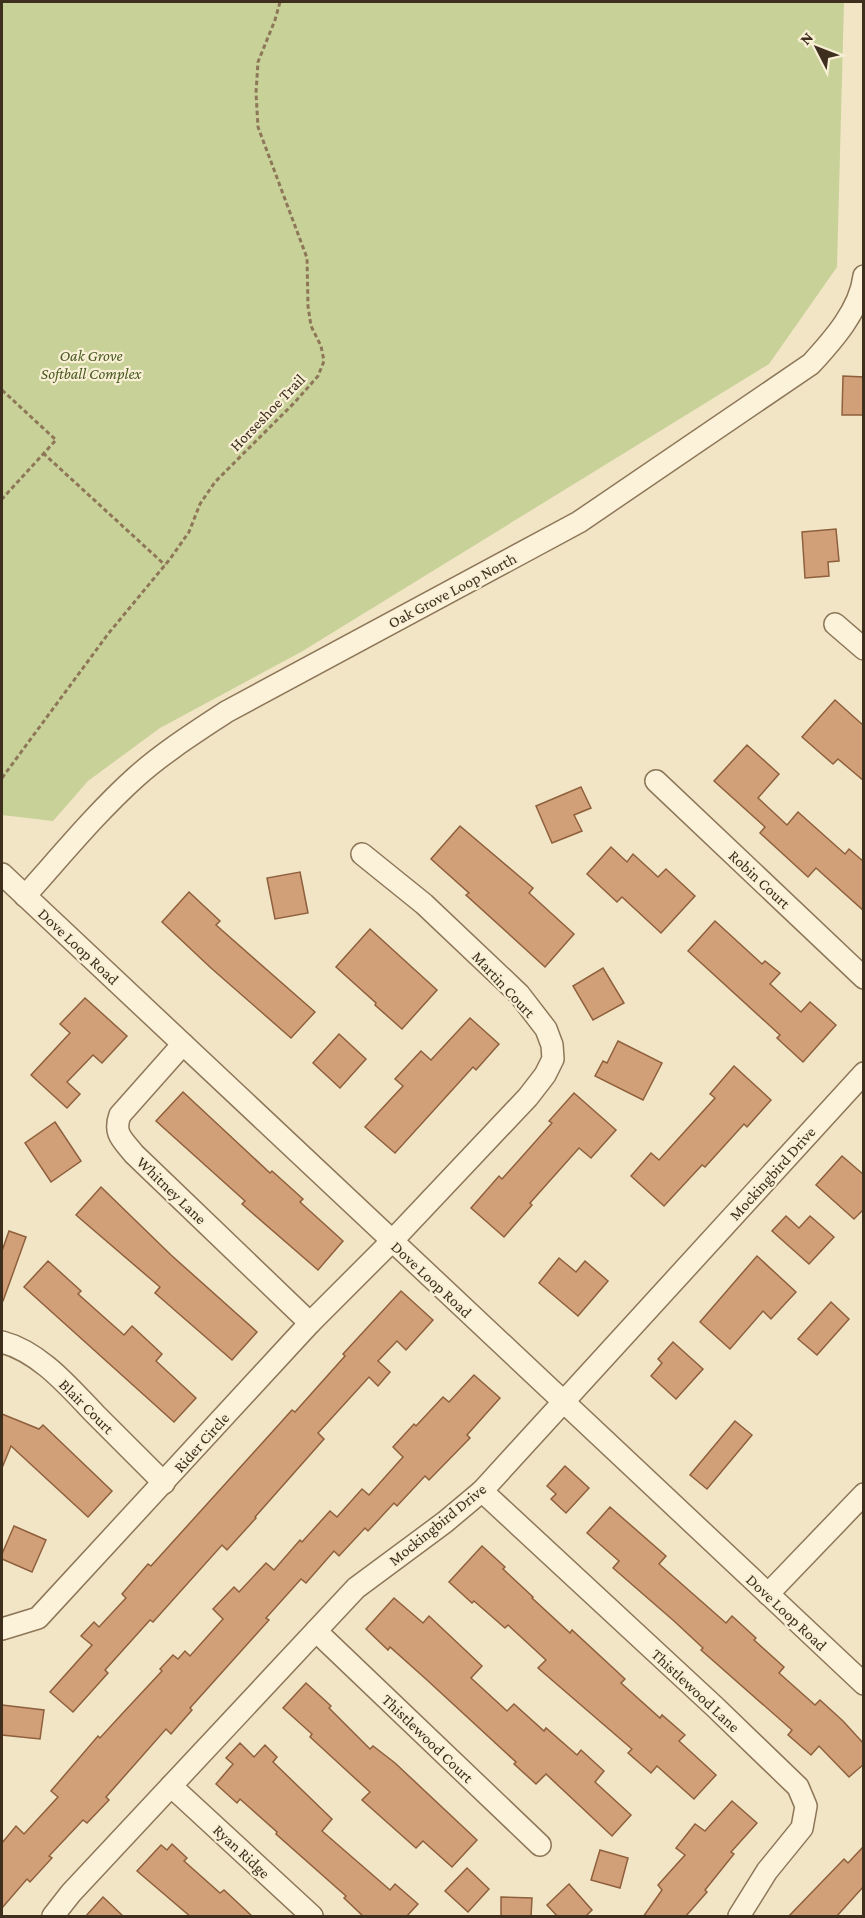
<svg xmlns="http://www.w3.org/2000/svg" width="865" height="1918" font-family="'Crimson Pro',serif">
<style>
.green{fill:#c8d198}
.building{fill:#d2a078;stroke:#8f603d;stroke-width:1.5}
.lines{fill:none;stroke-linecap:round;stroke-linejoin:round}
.minor-casing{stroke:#8e7759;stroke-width:24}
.path{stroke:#8e7759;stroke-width:3;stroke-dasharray:4.5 3;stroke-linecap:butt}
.minor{stroke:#fbf2d9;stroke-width:21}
.labels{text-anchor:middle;stroke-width:4.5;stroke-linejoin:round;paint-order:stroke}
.park-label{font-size:16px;font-style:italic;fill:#4b5b23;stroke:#f8efd5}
.street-label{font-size:16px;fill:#3d2e1e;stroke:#f8efd5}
</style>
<rect width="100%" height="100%" fill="#f1e5c5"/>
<path class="green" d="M2,2H844L837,267L769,364L301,652L160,728L88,781L53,821L2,815Z"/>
<g class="building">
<path d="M843,376L864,377V415H842Z"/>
<path d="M836,529L839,561L828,562L829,576L805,578L802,532Z"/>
<path d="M835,700L864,726V781L838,759L833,764L802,737Z"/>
<path d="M747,745L779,774L758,798L787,825L798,812L845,854L849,849L864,862V911L816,868L808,877L760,833L765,827L714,781Z"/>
<path d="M581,787L591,808L574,815L582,831L552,843L536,806Z"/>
<path d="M460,826L533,888L529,893L574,934L545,967L466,895L469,893L431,859Z"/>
<path d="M611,847L627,862L633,854L658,877L666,869L695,896L661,933L622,897L617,902L587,874Z"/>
<path d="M300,872L308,913L275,919L267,878Z"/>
<path d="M189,892L220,921L216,925L315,1012L291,1038L211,968L162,922Z"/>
<path d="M715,921L762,964L765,961L780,973L770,984L801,1012L810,1002L836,1025L803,1062L777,1038L780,1035L688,951Z"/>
<path d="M370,929L437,990L402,1029L375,1005L376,1003L336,967Z"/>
<path d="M603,968L624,1003L593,1020L573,986Z"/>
<path d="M85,998L127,1036L102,1063L93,1055L67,1082L80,1094L67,1108L31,1075L70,1033L60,1024Z"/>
<path d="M470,1018L499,1044L476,1070L473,1067L395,1153L365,1127L403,1086L395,1079L421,1051L431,1060Z"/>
<path d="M339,1034L366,1059L340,1088L313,1063Z"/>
<path d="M618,1041L662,1063L643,1100L595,1076L603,1061L607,1063Z"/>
<path d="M734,1066L771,1100L747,1127L744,1124L705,1167L702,1165L664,1206L631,1176L651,1153L659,1160L715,1098L710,1094Z"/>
<path d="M183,1092L270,1173L272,1171L303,1199L300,1202L343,1241L318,1270L242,1204L245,1201L156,1121Z"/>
<path d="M574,1093L616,1130L591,1158L579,1148L530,1203L532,1205L504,1237L471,1208L499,1176L502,1179L552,1123L549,1121Z"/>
<path d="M55,1122L81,1161L51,1182L25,1143Z"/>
<path d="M842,1156L864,1175V1209L854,1219L816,1185Z"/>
<path d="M101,1187L171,1255L257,1332L232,1360L155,1293L160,1287L76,1215Z"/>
<path d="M786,1216L799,1228L810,1216L834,1237L809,1264L772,1231Z"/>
<path d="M9,1231L26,1237L3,1301H2V1251Z"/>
<path d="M757,1256L796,1292L771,1319L763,1311L730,1349L700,1322Z"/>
<path d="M559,1258L576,1272L585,1261L608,1281L578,1316L539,1283Z"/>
<path d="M48,1261L81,1291L78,1294L124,1335L132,1326L162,1354L156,1361L196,1398L174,1422L24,1287Z"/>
<path d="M401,1291L433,1320L406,1350L397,1341L378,1361L390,1372L378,1386L369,1377L318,1433L324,1439L255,1517L256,1518L227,1550L222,1545L153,1622L150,1620L105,1670L108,1673L73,1712L50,1692L92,1645L81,1636L94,1622L99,1627L126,1598L122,1594L148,1564L151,1566L292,1410L295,1412L345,1356L343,1354Z"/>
<path d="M831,1302L849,1319L817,1355L798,1339Z"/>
<path d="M673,1342L703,1369L676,1399L651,1376L662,1363L658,1359Z"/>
<path d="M474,1375L500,1398L467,1435L470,1438L429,1480L425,1476L397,1506L394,1503L368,1531L365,1528L339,1556L334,1551L306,1583L301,1579L266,1618L269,1620L190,1708L192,1710L171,1734L166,1729L106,1797L109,1800L87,1823L83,1820L49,1856L52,1858L30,1882L27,1879L2,1908V1843L16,1826L24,1834L58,1797L51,1791L98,1736L100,1738L121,1715L162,1671L160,1669L173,1655L178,1659L185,1651L190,1656L223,1619L213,1609L234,1587L239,1592L266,1563L274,1570L300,1540L302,1542L330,1511L337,1517L362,1489L369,1495L403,1457L393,1447L414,1424L416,1426L443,1397L449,1402Z"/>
<path d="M2,1414L39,1429L43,1425L112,1491L88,1517L11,1446L2,1468Z"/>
<path d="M735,1421L752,1435L707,1489L690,1475Z"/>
<path d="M565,1466L589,1488L566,1513L551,1499L556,1494L547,1486Z"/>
<path d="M610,1507L666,1556L659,1564L726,1623L732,1616L756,1638L754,1640L784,1667L779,1673L815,1705L820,1700L843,1721L864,1744V1764L849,1777L819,1746L811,1755L788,1735L792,1730L701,1650L703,1648L674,1621L613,1568L619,1561L587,1533Z"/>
<path d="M14,1526L46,1540L32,1572L2,1559V1554Z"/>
<path d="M482,1546L505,1567L503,1569L533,1597L532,1598L570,1633L572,1630L625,1679L621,1683L660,1718L662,1715L685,1735L679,1741L716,1775L694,1799L657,1766L651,1773L628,1753L632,1749L538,1668L546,1660L508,1625L505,1628L474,1601L472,1603L449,1582Z"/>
<path d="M394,1598L423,1623L429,1616L482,1666L471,1678L507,1711L514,1704L544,1731L546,1728L577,1755L581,1750L604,1771L595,1782L631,1815L612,1836L546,1774L536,1784L514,1764L516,1762L427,1680L390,1647L388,1650L366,1629Z"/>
<path d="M306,1683L331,1706L329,1708L370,1749L373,1746L395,1763L477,1840L452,1867L423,1841L416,1848L362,1800L370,1792L310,1737L312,1734L283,1708Z"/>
<path d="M2,1705L44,1710L40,1739L2,1735Z"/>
<path d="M240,1743L254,1757L265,1745L277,1757L273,1762L332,1819L322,1831L390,1890L395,1884L418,1904L406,1917H364L344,1898L346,1896L276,1834L277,1832L240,1799L237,1803L216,1784L233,1764L226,1758Z"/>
<path d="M732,1801L757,1823L731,1852L734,1854L705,1890L707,1892L685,1917H643L662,1890L658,1885L685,1855L676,1848L695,1824L705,1831Z"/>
<path d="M172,1844L187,1858L184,1861L220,1893L224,1890L253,1917H191L137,1871L161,1845L167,1850Z"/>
<path d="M864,1846V1886L836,1917H788L844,1859L848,1863Z"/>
<path d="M600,1850L628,1858L620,1888L591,1880Z"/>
<path d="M467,1868L489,1889L468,1912L445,1891Z"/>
<path d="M569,1884L592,1910L585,1917H558L547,1905Z"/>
<path d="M103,1897L124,1917H85Z"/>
<path d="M501,1897L532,1898L531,1917H501Z"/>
</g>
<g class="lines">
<defs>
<g id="minor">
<path d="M835,624L864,649"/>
<path d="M656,781L864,978"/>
<path d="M2,874L864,1684"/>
<path d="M25,896C61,856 96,813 136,777C164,752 196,732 226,712L579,522L811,364C833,340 860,310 864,276"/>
<path d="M183,1044L120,1115C113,1134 123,1140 134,1154L310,1323"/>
<path d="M2,1342C40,1352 69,1387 95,1414C118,1437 141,1460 164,1483"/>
<path d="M482,1491L714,1706L798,1787L806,1806L802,1828L767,1871L739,1916"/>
<path d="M768,1594L864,1494"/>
<path d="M2,1629L38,1618L310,1323L392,1241L528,1097L545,1075L553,1059L552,1045L546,1029L519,994L424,904L362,854"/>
<path d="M316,1631L540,1845"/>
<path d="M171,1786L312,1916"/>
<path d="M53,1916L71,1893L356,1588L445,1522L482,1491L864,1073"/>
</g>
</defs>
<use href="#minor" class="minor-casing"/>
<g class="path">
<path d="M2,390L56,440L2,499"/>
<path d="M43,453L165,565"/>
<path d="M2,778L108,634L170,559L189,532L200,504L215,482L295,402L318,376L324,361L321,346L311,326L308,306L307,258L258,127L256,93L258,62L275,20L280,2"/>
</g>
<use href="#minor" class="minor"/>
</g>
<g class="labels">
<g class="park-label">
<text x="91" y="361">Oak Grove<tspan x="91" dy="18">Softball Complex</tspan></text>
</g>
<g class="street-label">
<text transform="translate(267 412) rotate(-46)" y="6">Horseshoe Trail</text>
<text transform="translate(452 590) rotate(-28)" y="6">Oak Grove Loop North</text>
<text transform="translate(760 879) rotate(43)" y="6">Robin Court</text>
<text transform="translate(79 946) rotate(43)" y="6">Dove Loop Road</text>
<text transform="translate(504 984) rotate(47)" y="6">Martin Court</text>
<text transform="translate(772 1173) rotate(-48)" y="6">Mockingbird Drive</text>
<text transform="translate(172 1190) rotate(44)" y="6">Whitney Lane</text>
<text transform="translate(432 1279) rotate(43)" y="6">Dove Loop Road</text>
<text transform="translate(87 1406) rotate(45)" y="6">Blair Court</text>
<text transform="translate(201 1442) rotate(-48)" y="6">Rider Circle</text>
<text transform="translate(437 1524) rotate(-39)" y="6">Mockingbird Drive</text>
<text transform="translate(787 1612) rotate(43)" y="6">Dove Loop Road</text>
<text transform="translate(696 1690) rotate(43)" y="6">Thistlewood Lane</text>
<text transform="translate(428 1738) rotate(44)" y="6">Thistlewood Court</text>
<text transform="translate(242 1851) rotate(43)" y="6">Ryan Ridge</text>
</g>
</g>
<rect width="865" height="1918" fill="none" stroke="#3d2e1e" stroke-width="6"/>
<g transform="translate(817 48) rotate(312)" stroke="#f8efd5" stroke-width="4.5" paint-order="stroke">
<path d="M0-4.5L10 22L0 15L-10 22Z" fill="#3d2e1e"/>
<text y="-9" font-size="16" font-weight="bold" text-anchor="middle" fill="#3d2e1e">N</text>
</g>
</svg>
